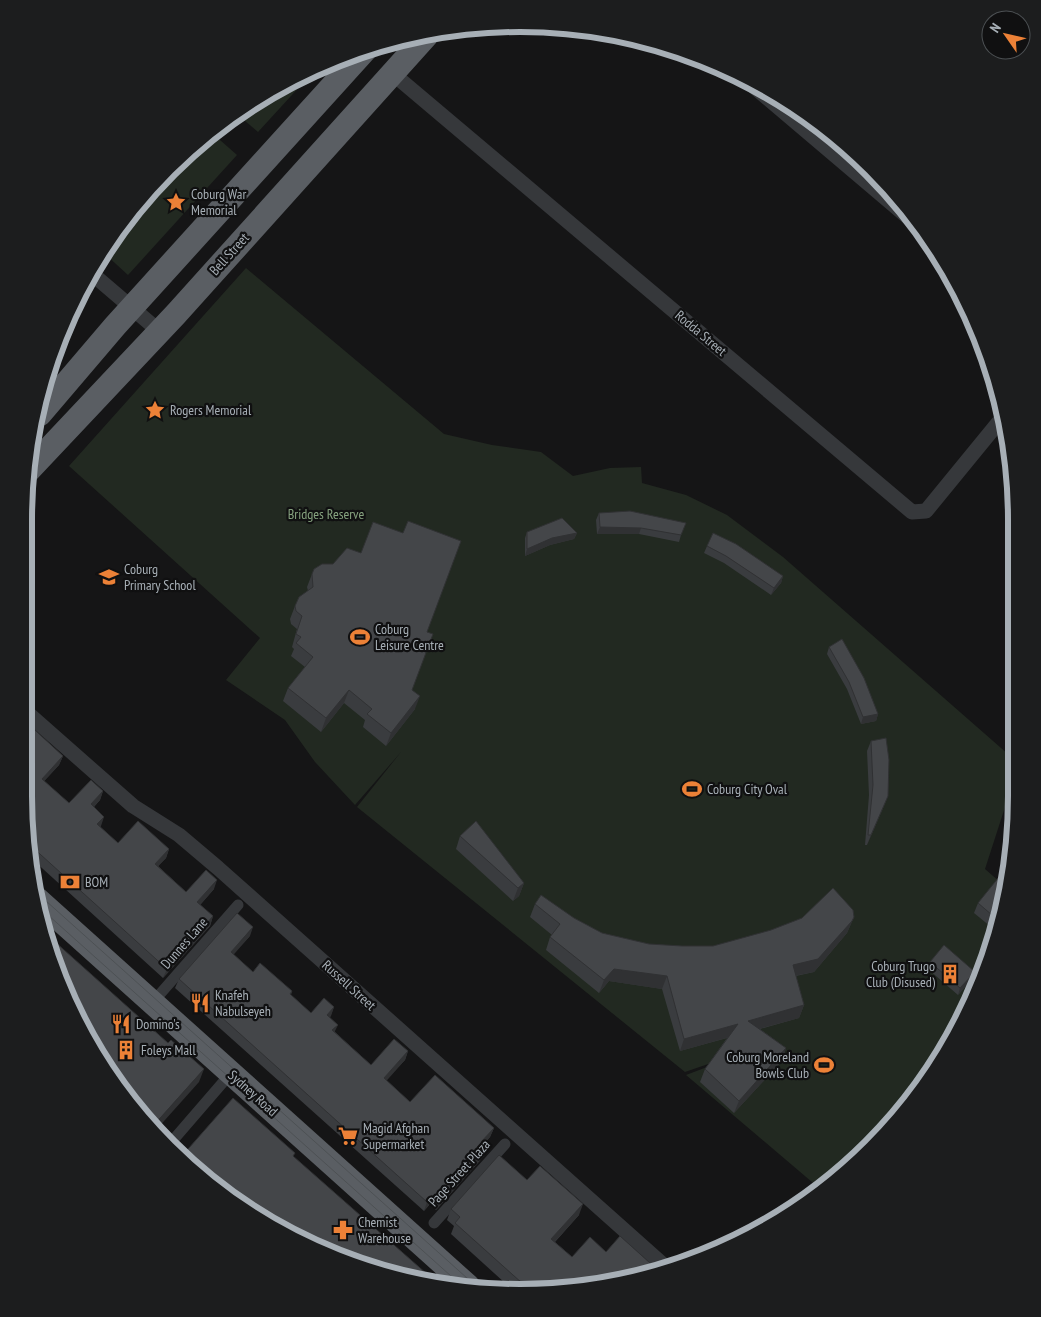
<svg xmlns="http://www.w3.org/2000/svg" width="1041" height="1317" font-family="'PT Sans Narrow',sans-serif">
<style>
.green{fill:#222921}
.lines{fill:none;stroke-linecap:round;stroke-linejoin:round}
.pedestrian{stroke:#36383b;stroke-width:11}
.minor{stroke:#36383b;stroke-width:15}
.trunk{stroke:#5a5e63;stroke-width:24}
.tram{stroke:#4d5154;stroke-width:1}
.wall{fill:#3a3c3f}
.shaded-wall{fill:#303133}
.building{fill:#444649;stroke:#303133}
.labels{text-anchor:middle;stroke-width:4.5;stroke-linejoin:round;paint-order:stroke}
.poi-label{font-size:14px;fill:#a7afb6;stroke:#101011;text-anchor:start}
.street-label{font-size:14px;fill:#a7afb6;stroke:#101011}
.park-label{font-size:14px;fill:#85a17e;stroke:#101011}
.rim{fill:none;stroke:#a7afb6;stroke-width:6}
</style>
<rect width="100%" height="100%" fill="#151516"/>
<g class="green">
<path d="M313,72L258,132L238,115L272,90Z"/>
<path d="M212,133L237,155L128,275L104,253C136,208 166,166 212,133Z"/>
<path d="M246,268L444,434L492,445L541,452L573,476L610,468L641,467L642,483L686,495L727,515L783,557L1017,762V770L985,869L1008,889L979,987L943,1054L819,1188L686,1075L775,1041L685,1072L357,807L401,752L355,805L315,762L285,720L226,680L260,638L69,466Z"/>
</g>
<g class="lines">
<g class="pedestrian">
<path d="M153,1002L238,905"/>
<path d="M168,1146L231,1073"/>
<path d="M434,1223L505,1144"/>
</g>
<g class="minor">
<path d="M392,73L912,512L926,511L998,423"/>
<path d="M739,74L916,224"/>
<path d="M90,272L159,331"/>
<path d="M24,710L133,806L179,835L218,868L668,1269"/>
</g>
<g class="trunk">
<path d="M40,414L115,326L366,49"/>
<path d="M28,471L176,314L427,35"/>
<path d="M37,899L468,1286"/>
</g>
<g class="tram">
<path d="M36,892L477,1287"/>
<path d="M38,906L461,1285"/>
</g>
</g>
<g class="wall">
<path d="M599,513L681,535L679,542L639,534H597L596,520Z"/>
<path d="M527,532L577,533L574,539L550,545L525,556V538Z"/>
<path d="M707,546L783,576L781,583L771,595L724,563L704,553Z"/>
<path d="M312,574L427,632L412,690L415,709L386,746L363,727L365,720L344,703L321,732L283,701L288,688L305,667L291,656L294,649L292,647L297,629L291,624L290,619L295,606L308,591L307,587Z"/>
<path d="M829,647L878,714L876,721L861,724L847,689L827,654Z"/>
<path d="M871,741L888,796L867,845H865L869,795L867,751Z"/>
<path d="M63,756L59,765L44,781L69,803L103,791L100,800L94,807L101,826L100,827L118,843L169,849L166,858L158,866L186,892L214,889L200,905L213,916L210,926L163,978L32,859L24,796Z"/>
<path d="M460,836L524,883L519,896L513,901L456,849Z"/>
<path d="M1008,893L996,931L974,913L978,903Z"/>
<path d="M535,904L574,918L602,933L649,944L682,946H713L854,917L847,933L814,972L796,976L804,1005L799,1018L760,1029L786,1048L782,1061L734,1113L700,1082L705,1069L727,1038L680,1051L662,989L609,981L599,993L546,950L550,937L552,935L530,917Z"/>
<path d="M250,936L233,954L253,972L292,991L291,995L311,1013L334,1007L330,1017L335,1032L371,1065L408,1051L405,1060L386,1080L410,1102L494,1128L490,1137L484,1144L487,1147L484,1156L436,1210L430,1204L424,1211L175,988L179,979Z"/>
<path d="M930,962L975,972L972,979L958,995L928,969Z"/>
<path d="M527,1180L579,1215L555,1242L572,1257L606,1252L649,1276L520,1293H516L451,1234L454,1226L447,1220L451,1209Z"/>
</g>
<g class="shaded-wall">
<path d="M600,527L641,528L639,534H597Z"/>
<path d="M577,533L574,539L550,545L525,556L527,549L552,538Z"/>
<path d="M783,576L781,583L771,595L774,588Z"/>
<path d="M349,690L344,703L321,732L326,718Z"/>
<path d="M420,696L415,709L386,746L391,733Z"/>
<path d="M878,714L876,721L861,724L863,717Z"/>
<path d="M63,756L59,765L38,788L42,779Z"/>
<path d="M103,791L100,800L87,814L91,804Z"/>
<path d="M888,796L884,806L867,845L871,835Z"/>
<path d="M104,817L101,826L94,834L97,824Z"/>
<path d="M169,849L166,858L152,873L155,864Z"/>
<path d="M217,880L214,889L194,912L197,902Z"/>
<path d="M524,883L519,896L513,901L518,888Z"/>
<path d="M213,916L210,926L163,978L167,969Z"/>
<path d="M854,917L847,933L814,972L788,977L793,965Z"/>
<path d="M253,927L250,936L228,961L231,952Z"/>
<path d="M614,969L667,976L662,989L609,981L599,993L604,980Z"/>
<path d="M975,972L972,979L958,995L960,988Z"/>
<path d="M804,1005L799,1018L744,1033L748,1021Z"/>
<path d="M334,1007L331,1016L324,1024L327,1015Z"/>
<path d="M738,1024L733,1036L680,1051L684,1039Z"/>
<path d="M338,1025L334,1033L332,1030Z"/>
<path d="M786,1048L782,1061L734,1113L739,1101Z"/>
<path d="M408,1051L405,1060L381,1087L384,1078Z"/>
<path d="M204,1069L199,1082L156,1130L153,1126Z"/>
<path d="M494,1128L490,1137L478,1151L481,1142Z"/>
<path d="M487,1147L484,1156L436,1210L439,1201Z"/>
<path d="M433,1196L430,1204L424,1211L427,1202Z"/>
<path d="M583,1204L579,1215L547,1250L551,1239Z"/>
</g>
<g class="building">
<path d="M630,511L686,523L681,535L641,528L600,527L599,513Z"/>
<path d="M562,518L577,533L552,538L527,549V532Z"/>
<path d="M408,521L461,541L427,632L433,634L412,690L420,696L391,733L367,714L372,709L349,690L326,718L288,688L313,657L296,643L301,637L296,634L302,616L296,611L295,606L299,597L313,587L312,574L314,569L322,564H333L347,548L361,553L373,522L403,533Z"/>
<path d="M713,533L736,544L783,576L774,588L726,556L707,546Z"/>
<path d="M842,639L864,678L878,714L863,717L849,682L829,647Z"/>
<path d="M24,720L63,756L42,779L69,803L91,780L103,791L91,804L104,817L97,824L118,843L138,821L169,849L155,864L186,892L206,870L217,880L197,902L213,916L167,969L30,845L24,796Z"/>
<path d="M886,738L889,760L888,796L871,835H868L873,785L871,741Z"/>
<path d="M476,821L524,883L518,888L460,836Z"/>
<path d="M999,877L1009,885L1008,893L999,921L978,903Z"/>
<path d="M833,888L853,910L854,917L852,921L818,959L793,965L804,1005L748,1021L786,1048L739,1101L705,1069L738,1024L684,1039L667,976L614,969L604,980L550,937L560,924L535,904L541,895L574,918L602,933L649,944L682,946H713L771,930L802,918Z"/>
<path d="M237,913L253,927L231,952L253,972L260,963L292,991L290,994L311,1013L324,998L334,1007L327,1015L338,1025L332,1030L371,1065L394,1039L408,1051L384,1078L410,1102L435,1075L494,1128L481,1142L487,1147L439,1201L433,1196L427,1202L179,979Z"/>
<path d="M44,932L168,1043L171,1040L204,1069L153,1126L90,1045Z"/>
<path d="M944,945L975,972L960,988L930,962Z"/>
<path d="M233,1098L295,1153L293,1156L436,1282L392,1276L272,1227L181,1157Z"/>
<path d="M499,1155L527,1180L540,1166L583,1204L551,1239L572,1257L590,1237L606,1252L620,1236L660,1272L649,1276L532,1292L455,1223L460,1217L451,1209Z"/>
</g>
<defs>
<symbol id="sight-bare" viewBox="-9 -9 18 18"><path d="M0-6L1.8-2.2L6-1.7L2.9 1.2L3.7 5.4L0 3.3L-3.7 5.4L-2.9 1.2L-6-1.7L-1.8-2.2Z" fill="#ec8137" stroke="#101011" stroke-width="2.5" paint-order="stroke"/></symbol>
<symbol id="school-bare" viewBox="-9 -9 18 18"><path d="M0-5L7-2L0 1L-7-2ZM-4 1L0 2.5L4 1V4Q0 6-4 4Z" fill="#ec8137" stroke="#101011" stroke-width="2.5" paint-order="stroke"/></symbol>
<symbol id="stadium-bare" viewBox="-9 -9 18 18"><path d="M0-5a6.5 5 0 1 0 0 10a6.5 5 0 1 0 0-10ZM-3.5-1.8h7v3.6h-7Z" fill="#ec8137" stroke="#101011" stroke-width="2.5" paint-order="stroke"/></symbol>
<symbol id="bank-bare" viewBox="-9 -9 18 18"><path d="M-6-4H6V4H-6ZM0-2.3a2.3 2.3 0 1 0 0 4.6a2.3 2.3 0 1 0 0-4.6Z" fill="#ec8137" stroke="#101011" stroke-width="2.5" paint-order="stroke"/></symbol>
<symbol id="building-bare" viewBox="-9 -9 18 18"><path d="M-4-6H4V6H1V3H-1V6H-4ZM-2.5-4.3h1.7v1.8h-1.7ZM.8-4.3h1.7v1.8H.8ZM-2.5-1h1.7V.8h-1.7ZM.8-1h1.7V.8H.8Z" fill="#ec8137" stroke="#101011" stroke-width="2.5" paint-order="stroke"/></symbol>
<symbol id="restaurant-bare" viewBox="-9 -9 18 18"><path d="M-5-6h1v4h1v-4h1v4h1v-4h1v5L-1.5 .5V6h-2V.5L-5-1ZM5-6V6H3V1.5H1.5Q1.5-4 5-6Z" fill="#ec8137" stroke="#101011" stroke-width="2.5" paint-order="stroke"/></symbol>
<symbol id="supermarket-bare" viewBox="-9 -9 18 18"><path d="M-6-5.5h2.5l.6 2H6L4.5 2H-2.5L-4.4-4H-6ZM-1.5 3.2a1.3 1.3 0 1 0 .1 0ZM3 3.2a1.3 1.3 0 1 0 .1 0Z" fill="#ec8137" stroke="#101011" stroke-width="2.5" paint-order="stroke"/></symbol>
<symbol id="pharmacy-bare" viewBox="-9 -9 18 18"><path d="M-2-6h4v4h4v4h-4v4h-4v-4h-4v-4h4Z" fill="#ec8137" stroke="#101011" stroke-width="2.5" paint-order="stroke"/></symbol>
</defs>
<g fill-rule="evenodd">
<use href="#sight-bare" x="162" y="188" width="28" height="28"/>
<use href="#sight-bare" x="141" y="396" width="28" height="28"/>
<use href="#school-bare" x="95" y="563" width="28" height="28"/>
<use href="#stadium-bare" x="346" y="623" width="28" height="28"/>
<use href="#stadium-bare" x="678" y="775" width="28" height="28"/>
<use href="#bank-bare" x="56" y="868" width="28" height="28"/>
<use href="#building-bare" x="936" y="960" width="28" height="28"/>
<use href="#restaurant-bare" x="186" y="989" width="28" height="28"/>
<use href="#restaurant-bare" x="107" y="1010" width="28" height="28"/>
<use href="#building-bare" x="112" y="1036" width="28" height="28"/>
<use href="#stadium-bare" x="810" y="1051" width="28" height="28"/>
<use href="#supermarket-bare" x="334" y="1122" width="28" height="28"/>
<use href="#pharmacy-bare" x="329" y="1216" width="28" height="28"/>
</g>
<g class="labels">
<g class="poi-label">
<text x="191" y="199">Coburg War<tspan x="191" dy="16">Memorial</tspan></text>
<text x="170" y="415">Rogers Memorial</text>
<text x="124" y="574">Coburg<tspan x="124" dy="16">Primary School</tspan></text>
<text x="375" y="634">Coburg<tspan x="375" dy="16">Leisure Centre</tspan></text>
<text x="707" y="794">Coburg City Oval</text>
<text x="85" y="887">BOM</text>
<text x="935" y="971" text-anchor="end">Coburg Trugo<tspan x="935" dy="16">Club (Disused)</tspan></text>
<text x="215" y="1000">Knafeh<tspan x="215" dy="16">Nabulseyeh</tspan></text>
<text x="136" y="1029">Domino's</text>
<text x="141" y="1055">Foleys Mall</text>
<text x="809" y="1062" text-anchor="end">Coburg Moreland<tspan x="809" dy="16">Bowls Club</tspan></text>
<text x="363" y="1133">Magid Afghan<tspan x="363" dy="16">Supermarket</tspan></text>
<text x="358" y="1227">Chemist<tspan x="358" dy="16">Warehouse</tspan></text>
</g>
<g class="street-label">
<text transform="translate(229 254) rotate(-48)" y="5">Bell Street</text>
<text transform="translate(701 333) rotate(40)" y="5">Rodda Street</text>
<text transform="translate(184 943) rotate(-49)" y="5">Dunnes Lane</text>
<text transform="translate(349 985) rotate(42)" y="5">Russell Street</text>
<text transform="translate(253 1093) rotate(42)" y="5">Sydney Road</text>
<text transform="translate(459 1173) rotate(-48)" y="5">Page Street Plaza</text>
</g>
<g class="park-label">
<text x="326" y="519">Bridges Reserve</text>
</g>
</g>
<path d="M0 0H1041V1317H0ZM520 32H520A488 488 0 0 1 1008 520V796A488 488 0 0 1 520 1284H520A488 488 0 0 1 32 796V520A488 488 0 0 1 520 32Z" fill="#1c1d1e" fill-rule="evenodd"/>
<path class="rim" d="M520 32H520A488 488 0 0 1 1008 520V796A488 488 0 0 1 520 1284H520A488 488 0 0 1 32 796V520A488 488 0 0 1 520 32Z"/>
<g transform="translate(1006 35) rotate(304)"><circle r="24" fill="#101011" stroke="#4c5053"/>
<path d="M0-4L9 19L0 12L-9 19Z" fill="#ec8137"/>
<text y="-8" font-size="14" font-weight="bold" text-anchor="middle" fill="#a7afb6">N</text>
</g>
</svg>
